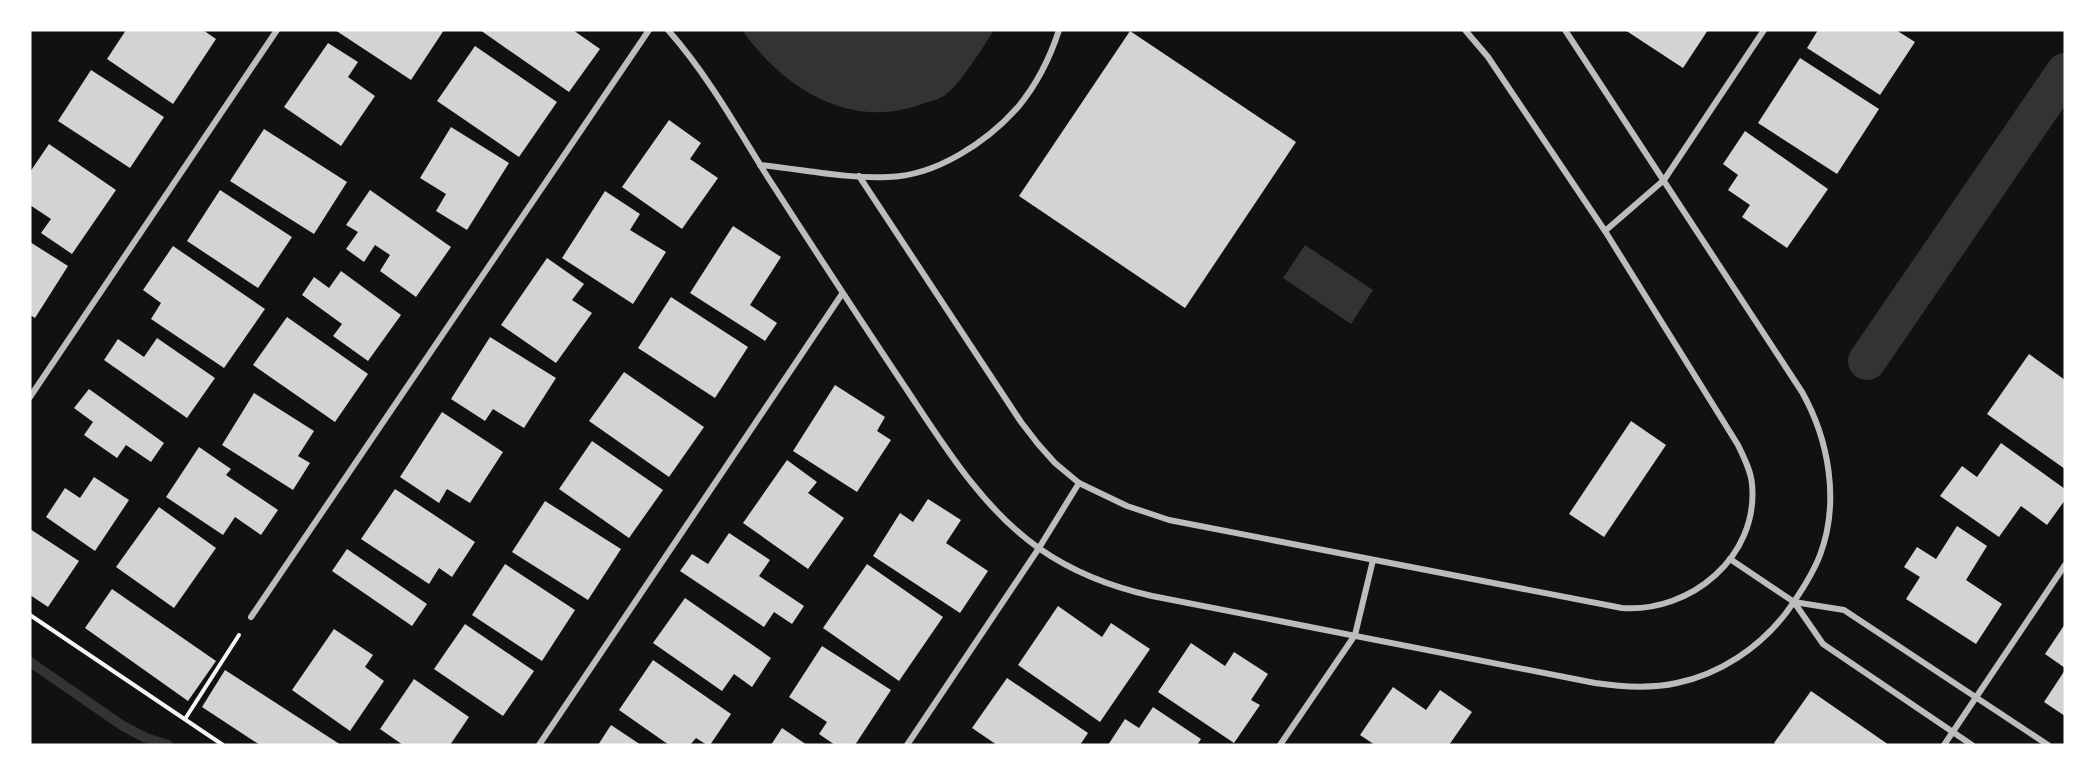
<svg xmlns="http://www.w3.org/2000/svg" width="2095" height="775" font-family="'Alegreya Sans',sans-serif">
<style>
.water{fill:#333}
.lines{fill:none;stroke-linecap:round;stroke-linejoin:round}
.stream{stroke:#333;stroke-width:10}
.canal{stroke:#333;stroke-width:38}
.building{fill:#d3d3d3}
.path{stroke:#f5f5f5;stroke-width:4}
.minor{stroke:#bcbcbc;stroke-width:6}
</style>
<rect width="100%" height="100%" fill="#111"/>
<g class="water">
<path d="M742,30H994C983,47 960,85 944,96C938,100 929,101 922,104C850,131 783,88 742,30Z"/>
<path d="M1305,245L1373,290L1351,324L1283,278Z"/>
</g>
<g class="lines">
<path class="stream" d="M30,662L123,726L146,738L168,745"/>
<path class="canal" d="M1867,361L2065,72"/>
</g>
<g class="building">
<path d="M126,30H203L216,39L173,104L107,59Z"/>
<path d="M335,30H444L411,80Z"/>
<path d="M480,30H573L600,49L569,92Z"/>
<path d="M1625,30H1708L1683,68Z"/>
<path d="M1818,30H1896L1915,42L1880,95L1807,48Z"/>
<path d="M1130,31L1296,142L1185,308L1019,196Z"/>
<path d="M328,43L358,62L348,77L375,96L341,146L284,107Z"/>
<path d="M475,46L557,102L519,157L437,101Z"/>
<path d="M1800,58L1879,109L1837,174L1758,123Z"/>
<path d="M91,70L164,117L130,168L58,121Z"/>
<path d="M669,120L701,143L690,159L718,178L682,229L622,187Z"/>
<path d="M451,127L509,163L467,230L436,211L446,194L420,178Z"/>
<path d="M264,129L347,182L314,234L230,181Z"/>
<path d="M1745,131L1828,189L1787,248L1742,217L1750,205L1728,190L1738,175L1723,164Z"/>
<path d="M49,144L116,190L72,254L41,233L51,219L30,205V172Z"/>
<path d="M220,190L292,237L258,288L187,241Z"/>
<path d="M370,190L451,247L416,297L380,271L390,255L375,245L364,262L346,249L358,232L346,225Z"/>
<path d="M605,191L640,214L630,230L666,252L633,304L562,258Z"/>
<path d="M733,226L781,257L750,305L777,323L765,341L690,293Z"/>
<path d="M30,242L68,266L35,318L30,315Z"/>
<path d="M173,246L265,309L224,368L151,319L161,303L143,290Z"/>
<path d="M547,258L584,284L572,300L592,313L556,363L501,325Z"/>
<path d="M341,271L401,315L368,361L333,336L342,324L302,295L314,277L329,288Z"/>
<path d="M671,297L748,347L715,398L638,348Z"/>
<path d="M287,317L368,374L335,422L253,365Z"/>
<path d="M490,337L556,378L524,428L493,409L485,421L451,399Z"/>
<path d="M157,338L215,378L187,418L104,360L118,339L144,357Z"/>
<path d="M2029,354L2065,380V469L1987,414Z"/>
<path d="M624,372L704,427L669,477L589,421Z"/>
<path d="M835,385L885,417L877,431L891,440L857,492L793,451Z"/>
<path d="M89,389L164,443L151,462L126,445L117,458L84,435L93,422L74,408Z"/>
<path d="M254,393L314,431L298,456L310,463L293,490L222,445Z"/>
<path d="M442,412L503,452L470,503L447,489L439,503L400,477Z"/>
<path d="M1631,421L1666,445L1604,537L1569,514Z"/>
<path d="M592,441L663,490L629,538L559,489Z"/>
<path d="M2001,443L2065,489V500L2047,525L2021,506L1999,537L1940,496L1962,466L1977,477Z"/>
<path d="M199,447L231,469L226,475L278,510L261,535L235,517L223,535L166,497Z"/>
<path d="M787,460L817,482L808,493L844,518L808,569L743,523Z"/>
<path d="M94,477L129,500L95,551L46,517L65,488L80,498Z"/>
<path d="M395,489L475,542L452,577L439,568L429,584L361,539Z"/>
<path d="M928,499L961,520L946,543L988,571L960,613L873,556L900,513L913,522Z"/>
<path d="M545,501L621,549L588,600L512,552Z"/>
<path d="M159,507L216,548L174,608L116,567Z"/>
<path d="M1957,526L1987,546L1966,580L2002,604L1976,644L1906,599L1920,577L1904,567L1917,547L1936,559Z"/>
<path d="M30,529L79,561L48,607L30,595Z"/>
<path d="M729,533L770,560L759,576L804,606L792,624L774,612L764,627L680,571L692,554L708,564Z"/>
<path d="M347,549L427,604L412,626L332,571Z"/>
<path d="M505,564L575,610L542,661L472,615Z"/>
<path d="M867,564L943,617L899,681L823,628Z"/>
<path d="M112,589L216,661L188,701L85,628Z"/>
<path d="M685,598L771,658L752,687L734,674L722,691L653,643Z"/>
<path d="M1058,606L1102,637L1111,623L1150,649L1100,722L1018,665Z"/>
<path d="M465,624L534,671L503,716L434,669Z"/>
<path d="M2065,624V668L2045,654Z"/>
<path d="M334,629L373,655L365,667L384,681L350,731L292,690Z"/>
<path d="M1191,643L1225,666L1234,652L1268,674L1251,700L1260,705L1234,743L1158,692Z"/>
<path d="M822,646L891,690L855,745H835L819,734L827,722L789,697Z"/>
<path d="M653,660L731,714L710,745H707L696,738L690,745H669L619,710Z"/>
<path d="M225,670L341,745H260L202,707Z"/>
<path d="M2065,670V716L2044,702Z"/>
<path d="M1007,678L1088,733L1080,745H997L972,728Z"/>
<path d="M414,679L469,717L450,745H403L380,729Z"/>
<path d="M1393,687L1426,710L1440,690L1472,712L1449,745H1375L1360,735Z"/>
<path d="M1811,691L1889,745H1777L1774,743Z"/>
<path d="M1153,707L1201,739L1197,745H1108L1125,719L1139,728Z"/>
<path d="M611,725L641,745H598Z"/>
<path d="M782,728L807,745H771Z"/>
</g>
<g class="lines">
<g class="path">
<path d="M30,615L223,745"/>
<path d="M185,719L239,635"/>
</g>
<g class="minor">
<path d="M668,30C707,74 736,126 767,176C814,249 861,321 909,393C946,449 984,510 1040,549C1073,572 1112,587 1152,596L1595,683C1622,687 1650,689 1677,683C1720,674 1759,648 1786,613C1799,595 1812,576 1820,555C1840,502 1829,440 1802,392L1565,30"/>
<path d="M760,165C802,169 846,179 888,177C936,176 987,142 1018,107C1037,84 1050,58 1059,30"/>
<path d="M859,176L1021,422L1038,444L1055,463L1079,483L1127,506L1169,520L1622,608C1690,613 1759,557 1752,484C1751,471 1744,458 1738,445L1605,231L1488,57L1465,30"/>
<path d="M1605,231L1664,180L1764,30"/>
<path d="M30,397L277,30"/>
<path d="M1730,559L1794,602L1823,644L1972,745"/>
<path d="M1794,602L1844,610L2048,745"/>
<path d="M251,617L649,30"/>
<path d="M539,745L842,294"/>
<path d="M907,745L1039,548L1079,483"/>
<path d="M1280,745L1355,635L1373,560"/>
<path d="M1944,745L2065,565"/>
</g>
</g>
<rect width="2095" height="775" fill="none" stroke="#ffffff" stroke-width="63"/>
</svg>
